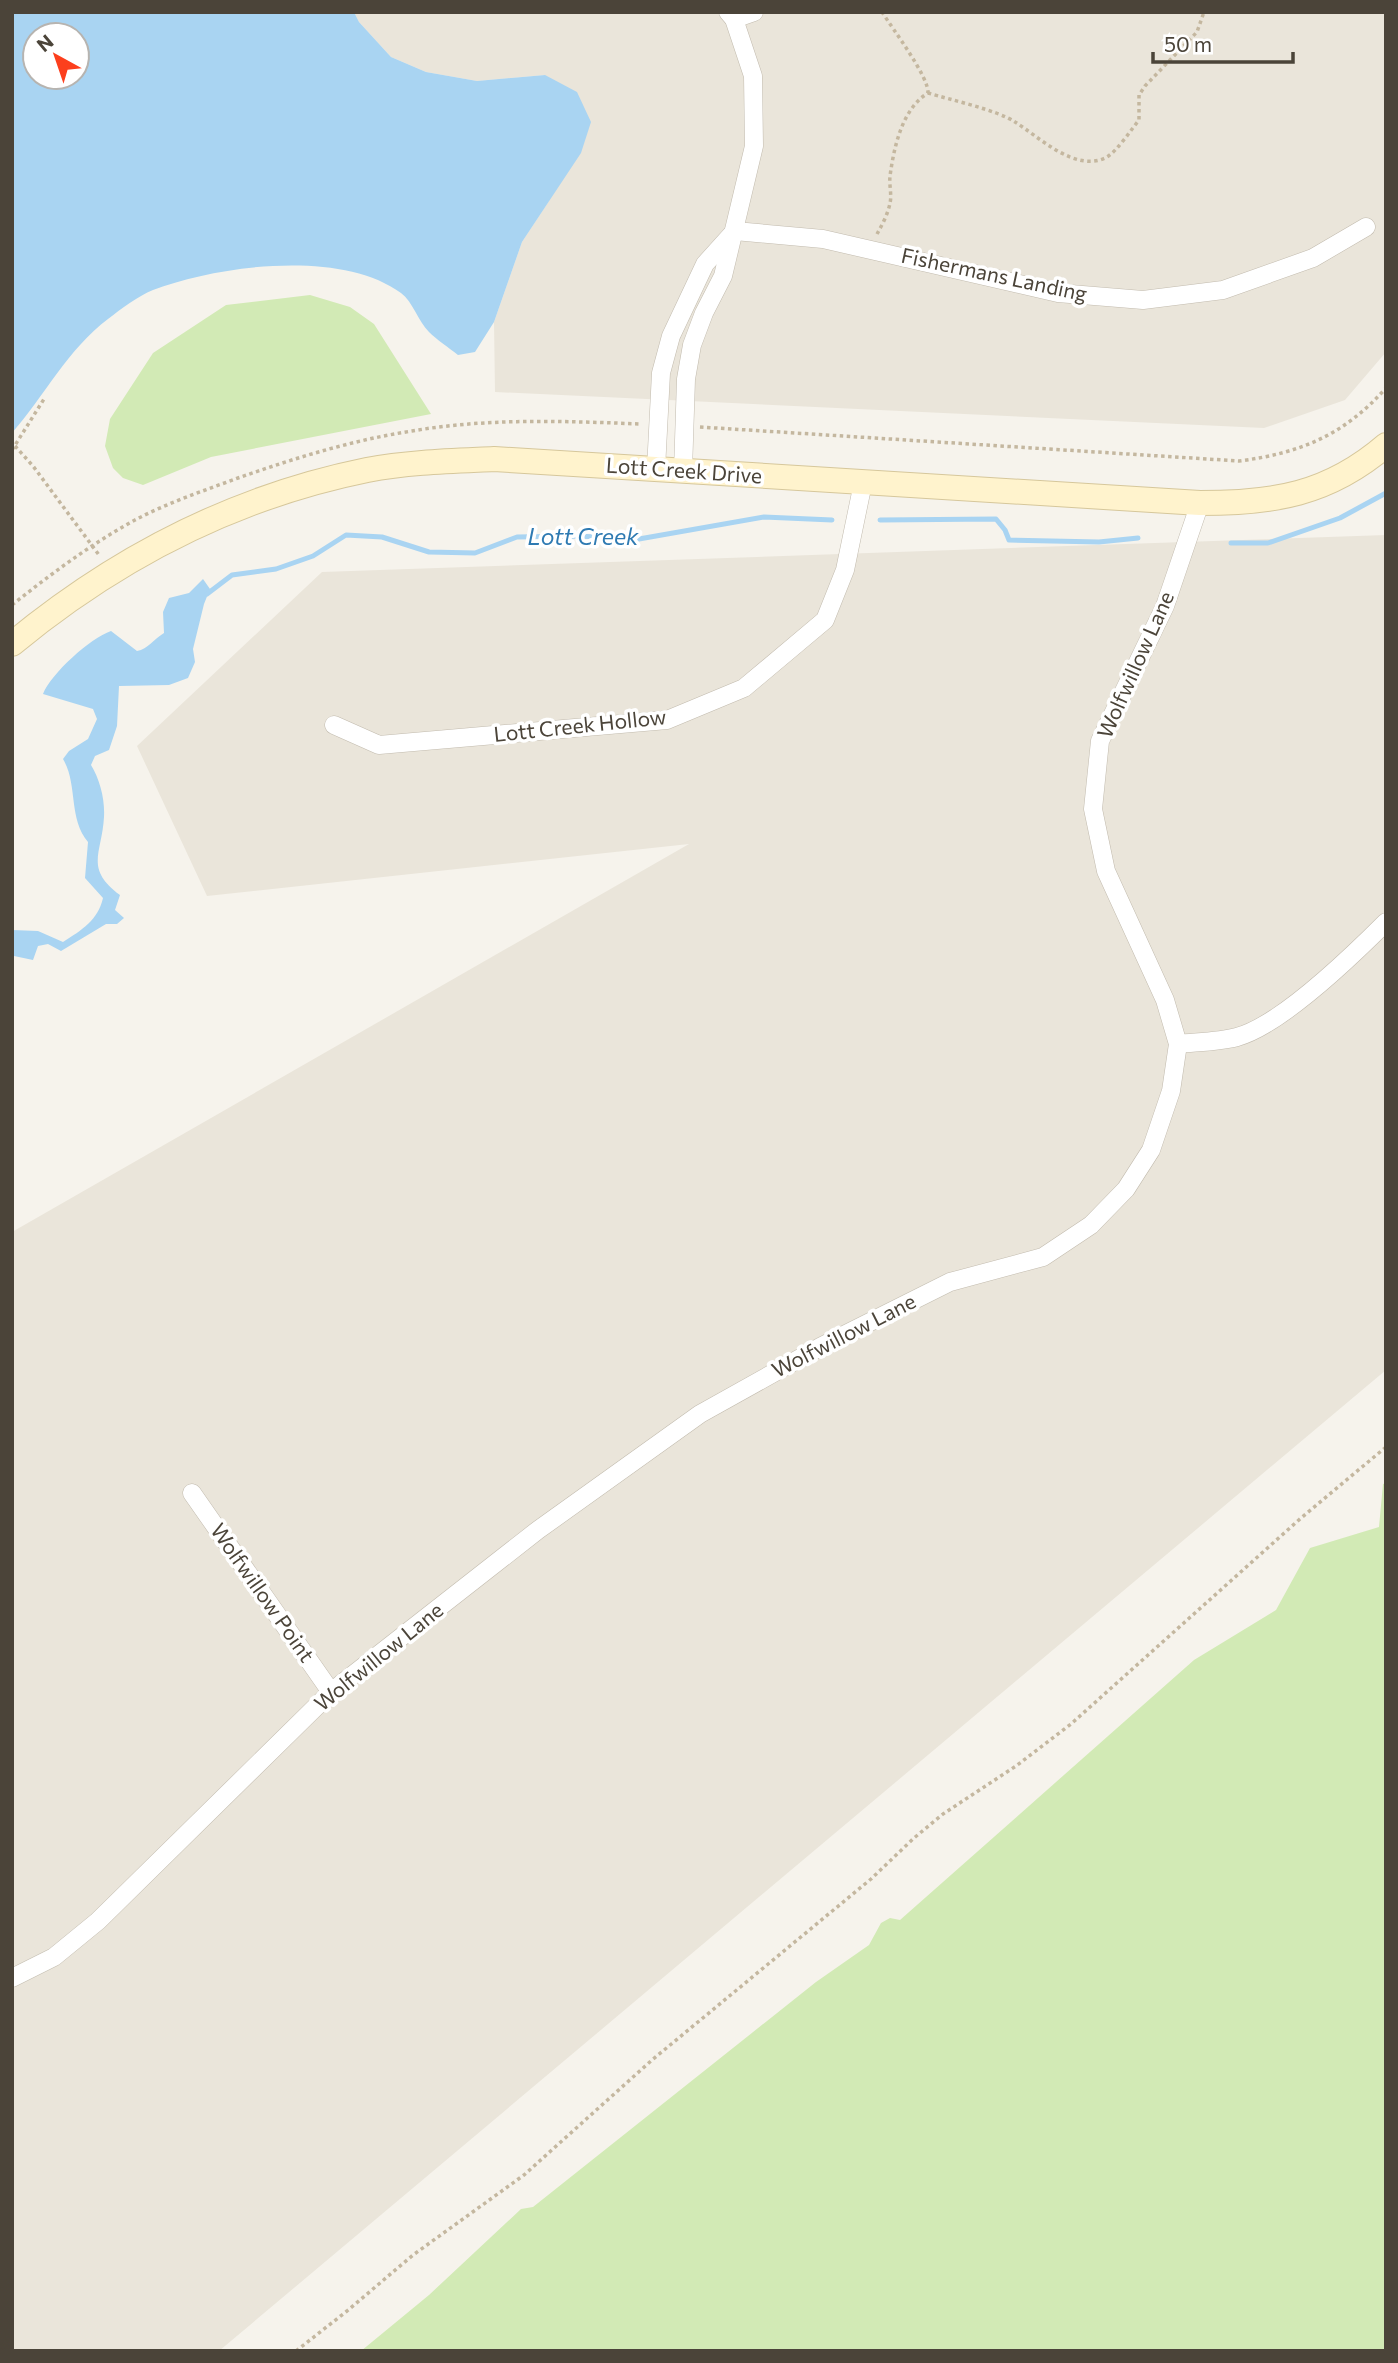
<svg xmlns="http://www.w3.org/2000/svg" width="1398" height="2363" font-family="Commissioner,sans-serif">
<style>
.residential{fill:#eae5da}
.green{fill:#d2eab5}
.water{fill:#a9d4f2;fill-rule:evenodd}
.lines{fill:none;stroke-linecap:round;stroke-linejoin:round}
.stream{stroke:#a9d4f2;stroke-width:5}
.street-casing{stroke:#c2bbae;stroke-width:19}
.secondary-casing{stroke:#d6c79b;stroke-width:26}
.path{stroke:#c4b79f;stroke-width:3.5;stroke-dasharray:3.5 3.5;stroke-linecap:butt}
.street{stroke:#fff;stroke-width:18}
.secondary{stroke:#fff3cd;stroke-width:24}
.labels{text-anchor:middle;stroke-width:7;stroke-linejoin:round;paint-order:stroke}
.street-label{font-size:21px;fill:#4b4439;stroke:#fff}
.water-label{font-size:23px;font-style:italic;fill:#2e7ab2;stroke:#fff}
</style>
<rect width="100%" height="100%" fill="#f6f3ec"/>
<g class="residential">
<path d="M354,12H1386V352L1345,400L1264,428L495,392L494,322L522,242L549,201L545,75L477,81L426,72L391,57L359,22Z"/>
<path d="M1386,535V1370L219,2351H12V1232L689,844L207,896L137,746L322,572Z"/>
</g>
<g class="green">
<path d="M310,295L350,307L374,324L431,414L211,457L143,485L123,478L113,468L105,446L110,419L153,353L226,305Z"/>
<path d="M1386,1483V2351H361L429,2295L521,2209L533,2207L816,1982L869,1945L881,1923L890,1918L900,1920L1194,1660L1276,1610L1310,1548L1379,1527L1383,1484Z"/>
</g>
<g class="water">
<path d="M12,12H354L359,22L391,57L426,72L477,81L545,75L577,92L591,122L581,153L522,242L494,322L475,352L458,355C448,347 437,340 429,332C418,321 413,302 401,293C342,249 218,265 153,290C138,296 121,309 108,319C68,349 45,395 12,433ZM35,35H77V77H35Z"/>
<path d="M203,579L210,589L204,604L193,649L195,662L188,678L169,685L119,686L117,726L109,750L95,756L91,765C100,780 105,799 104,817C102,854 84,868 120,895L115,910L124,918L117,924H106L61,951L48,944L38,946L33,960L14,956L12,930L38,931L63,942C82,930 98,920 103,898L85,878L88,842C68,818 78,784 63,759L69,751L88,739L97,719L93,709L43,694C51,674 90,638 111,631L137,651C148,649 154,639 164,633L163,612L169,598L189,593Z"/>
</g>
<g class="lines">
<g class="stream">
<path d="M880,520L996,519L1005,530L1009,540L1099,542L1138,538"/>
<path d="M1231,543H1268L1340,518L1386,493"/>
<path d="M207,594L232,575L276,569L313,556L346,535L382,537L429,552L475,553L517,537L576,536L639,539L764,517L832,520"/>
</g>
<defs>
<g id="street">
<path d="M734,19L754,12"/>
<path d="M735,231L823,239L1058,293L1143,300L1223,290L1313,258L1366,227"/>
<path d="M656,469L661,373L671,336L705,264L732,234"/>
<path d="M683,471L686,379L692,345L704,313L723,276L754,146L753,76L734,19L728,12"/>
<path d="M334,725L379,745L667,720L744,688L825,620L845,570L863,483"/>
<path d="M1178,1044C1197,1042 1219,1042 1237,1037C1281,1025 1353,955 1386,922"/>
<path d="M192,1493L331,1692"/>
<path d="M12,1978L54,1957L98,1921L331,1692L538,1530L700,1414L820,1347L950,1282L1043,1257L1091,1225L1126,1189L1151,1150L1171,1091L1178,1044L1165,1000L1106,871L1093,809L1100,741L1165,606L1200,503"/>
</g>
<path id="secondary" d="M12,644C116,558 234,497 367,470C409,462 452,461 494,459L1200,503C1273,503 1328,495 1386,445"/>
</defs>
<use href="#street" class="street-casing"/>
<use href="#secondary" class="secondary-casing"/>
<g class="path">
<path d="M882,12C892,28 929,77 928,93"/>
<path d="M928,93C951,100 997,110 1015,122C1038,136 1076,174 1107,157C1117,151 1131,130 1139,120V95L1145,86L1197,32L1204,12"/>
<path d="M877,234C882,225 888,214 890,203C892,195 889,185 890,176C894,147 902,109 928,93"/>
<path d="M700,427L1239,461C1301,453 1344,435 1386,388"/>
<path d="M15,446L33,466L99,555"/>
<path d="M12,450L44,399"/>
<path d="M12,605C51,574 91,544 135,520C167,503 203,491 238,478C295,458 353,440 412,431C487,418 565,421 640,424"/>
<path d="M296,2351L347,2311L413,2255L524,2175L652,2060L871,1879L914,1838L943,1814L1016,1766L1071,1724L1301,1518L1386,1447"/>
</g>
<use href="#street" class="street"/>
<use href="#secondary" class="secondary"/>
</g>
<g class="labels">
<g class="street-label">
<text transform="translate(994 275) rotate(12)" y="7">Fishermans Landing</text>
<text transform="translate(684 471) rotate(4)" y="7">Lott Creek Drive</text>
<text transform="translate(1136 665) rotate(-66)" y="7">Wolfwillow Lane</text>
<text transform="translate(580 726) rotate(-6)" y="7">Lott Creek Hollow</text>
<text transform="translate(844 1336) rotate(-27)" y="7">Wolfwillow Lane</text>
<text transform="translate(262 1593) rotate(55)" y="7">Wolfwillow Point</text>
<text transform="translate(379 1657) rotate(-39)" y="7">Wolfwillow Lane</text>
</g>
<g class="water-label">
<text x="583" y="545">Lott Creek</text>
</g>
</g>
<rect width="1398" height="2363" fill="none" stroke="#4b4439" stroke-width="28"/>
<g transform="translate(56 56) rotate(320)"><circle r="33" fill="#ffffff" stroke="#b7b4b0" stroke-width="2"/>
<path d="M0-5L12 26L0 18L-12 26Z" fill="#fc3f1d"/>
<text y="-10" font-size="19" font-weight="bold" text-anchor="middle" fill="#4b4439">N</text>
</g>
<path d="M1153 52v10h140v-10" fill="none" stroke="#4b4439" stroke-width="3.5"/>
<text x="1164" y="52" font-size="21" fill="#4b4439" stroke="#ffffff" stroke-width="5" paint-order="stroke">50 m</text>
</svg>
